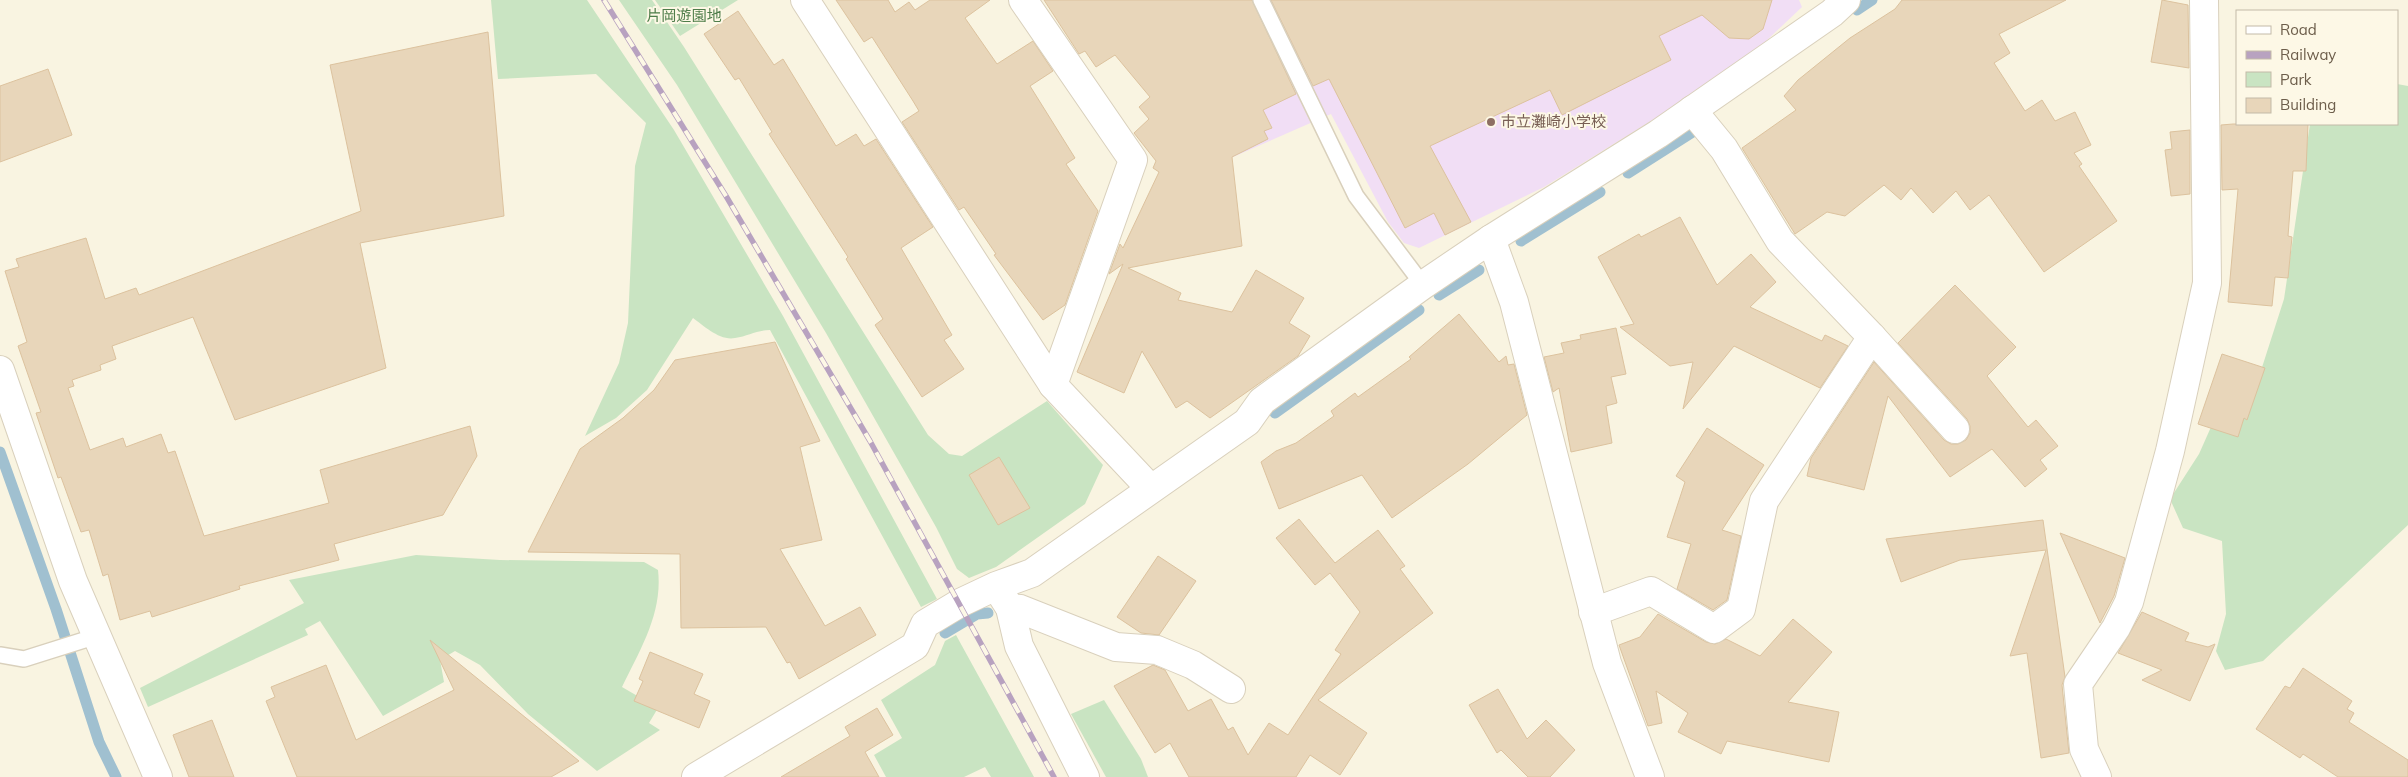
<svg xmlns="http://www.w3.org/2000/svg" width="2408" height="777" font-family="Mulish,'Noto Sans JP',sans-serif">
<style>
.education{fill:#f1def5}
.green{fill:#c9e4c2}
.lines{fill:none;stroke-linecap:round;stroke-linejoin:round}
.stream{stroke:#a0c0d0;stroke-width:11}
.building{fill:#e8d6ba;stroke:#dcc29e}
.service-casing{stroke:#d9d0bc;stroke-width:18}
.minor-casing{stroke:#d9d0bc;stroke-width:30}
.service{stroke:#fff;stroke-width:15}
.minor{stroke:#fff;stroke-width:28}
.rail-casing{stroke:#b8a2c0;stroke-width:5.5}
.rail{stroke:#fdf8e6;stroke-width:4;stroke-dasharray:11;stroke-linecap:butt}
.education-dot{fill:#8d6e63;stroke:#fdf8e6;stroke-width:2}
.labels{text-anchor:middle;stroke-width:4;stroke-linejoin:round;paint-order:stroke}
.park-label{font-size:15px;fill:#4f7d4a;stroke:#fdf8e6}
.education-label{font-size:15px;fill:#785e54;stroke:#fdf8e6;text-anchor:start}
</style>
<rect width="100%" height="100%" fill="#f9f4e1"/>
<path class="education" d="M1180,0H1799L1802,7L1765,42L1701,90L1544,187L1419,248L1404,243L1388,222L1331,114L1233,157L1218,89Z"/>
<g class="green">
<path d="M491,0H587L674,130L783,316L937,599L921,607L770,330C757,330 748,336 735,338C720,341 704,326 693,318L647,390L616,418L585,436L619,363L628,323L635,166L646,123L596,74L498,79Z"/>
<path d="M619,0H652L684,47L928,435L949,454L962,456L1047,401L1103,465L1085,504L996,567L969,578L957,569L936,527L826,333L677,85Z"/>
<path d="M655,0H738L680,36Z"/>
<path d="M2397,84L2408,86V525L2263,661L2225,670L2216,651L2226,614L2222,541L2183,528L2170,499L2199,454L2215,418L2247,414L2284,299L2310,124H2397Z"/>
<path d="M416,555L500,560L644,562L658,570C663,613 640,650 622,687L658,708L649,723L660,730L597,771L528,714L480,665L455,651L440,660L444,682L383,716L320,621L305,629L308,635L148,707L140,688L304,603L289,580Z"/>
<path d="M956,635L1034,777H991L985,767L964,777H886L874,755L902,738L881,700L935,665L945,641Z"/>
<path d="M1104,700L1141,759L1148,777H1106L1071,714Z"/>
</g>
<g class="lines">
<g class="stream">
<path d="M1857,10L1872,0"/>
<path d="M1628,173L1694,131"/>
<path d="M1521,241L1600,192"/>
<path d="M1439,295L1479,270"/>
<path d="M1275,413L1419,310"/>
<path d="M0,452L56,609L99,742L116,777"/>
<path d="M945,633L977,614L988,613"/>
</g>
</g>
<g class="building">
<path d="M836,0H888L895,12L909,2L915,10L930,0H990L965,18L997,64L1033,41L1053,71L1030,86L1075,158L1066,164L1098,211L1065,305L1043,320L994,255L996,254L964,207L959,210L902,122L919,111L913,101L872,37L864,42Z"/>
<path d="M1044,0H1252L1296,94L1263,110L1272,128L1264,131L1268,139L1232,157L1242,246L1128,268L1181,293L1178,300L1232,312L1256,270L1304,298L1289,323L1310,336L1298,356L1210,418L1187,401L1176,408L1142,351L1124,393L1077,372L1123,264L1109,274L1120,244L1123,248L1159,172L1153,168L1156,161L1134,133L1149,119L1139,107L1150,97L1115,55L1096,67L1085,51L1079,54Z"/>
<path d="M1271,0H1772L1763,29L1749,39L1729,38L1702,15L1659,36L1671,60L1562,115L1550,90L1430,146L1471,222L1445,235L1434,213L1405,228L1329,79L1313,86Z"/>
<path d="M1902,0H2066L1999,34L2010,53L1994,63L2025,111L2042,100L2055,121L2075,112L2091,145L2074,153L2082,164L2079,166L2117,221L2044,272L1989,195L1970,210L1956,191L1933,213L1911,188L1901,200L1884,185L1845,216L1827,212L1795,234L1742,148L1796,110L1784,96L1798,80L1850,38L1895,9Z"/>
<path d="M2162,0L2188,5L2189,68L2151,62Z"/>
<path d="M738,11L774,65L783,59L836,146L856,134L864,146L876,139L933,227L901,248L952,335L944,340L964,369L922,397L875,325L883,319L846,259L848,257L769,134L772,132L739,78L735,80L704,34Z"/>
<path d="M488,32L504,216L360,243L386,368L235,420L193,317L112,346L116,359L100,365L101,370L72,380L74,386L68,388L90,450L123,438L126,447L161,434L168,453L175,451L204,536L329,503L320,470L470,426L477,456L443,515L334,544L339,560L239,586L240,589L152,617L150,611L120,620L108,574L103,576L89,530L81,532L61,477L58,478L36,413L41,412L18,346L27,342L5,271L19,267L16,259L86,238L105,299L136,288L139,295L361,211L330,65Z"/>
<path d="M48,69L72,135L0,162V86Z"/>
<path d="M2233,124H2308L2306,171H2293L2288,236L2292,237L2288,278L2275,277L2272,306L2228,302L2238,189L2222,190L2221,125Z"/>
<path d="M2190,130V194L2171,196L2165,150L2172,149L2170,132Z"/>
<path d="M1680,217L1717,285L1751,254L1776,282L1750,307L1822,341L1825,335L1848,346L1820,388L1734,346L1683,409L1693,362L1670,366L1620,327L1634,324L1598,257L1639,234L1641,237Z"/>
<path d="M1955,285L2016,347L1987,376L2028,427L2036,420L2058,446L2040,460L2047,469L2025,487L1992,449L1950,477L1888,396L1864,490L1807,476L1811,458L1874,362L1944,440L1951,444H1958L1966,440L1970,433V426L1967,419L1898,343Z"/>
<path d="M1459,314L1499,362L1506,356L1508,365L1514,364L1527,415L1468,464L1392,518L1362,475L1279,509L1261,462L1276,451L1296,443L1334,416L1331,411L1355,393L1358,397L1411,359L1409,357Z"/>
<path d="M1616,328L1626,374L1611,377L1617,403L1606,406L1612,443L1571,452L1559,388L1553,392L1544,357L1564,353L1561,343L1581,339L1580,335Z"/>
<path d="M775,342L820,441L800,447L822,540L780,549L825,626L860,607L876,635L799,679L790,662L787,663L766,627L681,628L680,554L528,552L580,449L623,418L654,390L675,360Z"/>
<path d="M2222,354L2265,368L2247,420L2244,418L2238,437L2198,424Z"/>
<path d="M1707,428L1764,465L1722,530L1741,536L1727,600L1713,610L1677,589L1691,544L1667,537L1685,482L1676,476Z"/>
<path d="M999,457L1030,508L998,525L969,475Z"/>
<path d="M1299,519L1335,563L1378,530L1405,566L1400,569L1433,613L1318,700L1367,733L1340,775L1310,755L1296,777H1189L1170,743L1155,753L1114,686L1153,665L1165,670L1188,711L1211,699L1228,730L1233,727L1248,755L1269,723L1288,735L1341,654L1335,650L1360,612L1330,573L1315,585L1276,538Z"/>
<path d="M2043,520L2065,677L2062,685L2069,753L2041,758L2027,653L2010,656L2046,550L1960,560L1901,582L1886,539Z"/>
<path d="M2060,533L2125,558L2114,596L2100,623Z"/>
<path d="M1158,556L1196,581L1159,635L1141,633L1117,617Z"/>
<path d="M2142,612L2189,633L2185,641L2208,647L2215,644L2190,701L2142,680L2162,670L2118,653Z"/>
<path d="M1658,614L1706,642L1715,644L1726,639L1760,656L1793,619L1832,652L1788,702L1839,712L1829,762L1727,741L1721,754L1678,732L1688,713L1656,691L1662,723L1648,726L1619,645L1640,637Z"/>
<path d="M430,640L579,761L551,777H297L266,701L275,697L271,687L326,665L356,740L454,690Z"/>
<path d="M650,652L703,674L694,694L710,701L699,728L634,701L643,681L639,679Z"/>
<path d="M2303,668L2352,701L2347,709L2354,713L2349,722L2408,760V777H2338L2303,754L2300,758L2256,729L2285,686L2290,688Z"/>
<path d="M1498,689L1527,739L1546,720L1575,750L1550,777H1528L1501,750L1497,753L1469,705Z"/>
<path d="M877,708L893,735L865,752L879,777H781L850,736L845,727Z"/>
<path d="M212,720L234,777H189L173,735Z"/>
</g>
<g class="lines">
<defs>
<g id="service">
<path d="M1261,0L1356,196L1423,285"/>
<path d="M0,655L24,659L97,636"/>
</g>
<g id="minor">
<path d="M805,0L1053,385L1150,488"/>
<path d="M1023,0L1133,160L1053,385"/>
<path d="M1692,110L1724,149L1780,241L1872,337"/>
<path d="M1491,239L1514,302L1607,663L1650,777"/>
<path d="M0,370L73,581L158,777"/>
<path d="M1001,594L1010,608L1019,646L1085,777"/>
<path d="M1010,608L1020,609L1116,647L1157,650L1193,665L1231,689"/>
<path d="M1593,612L1651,591L1714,629L1741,609L1764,501L1872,337L1955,429"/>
<path d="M696,777L915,646L925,624L960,603L996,586L1032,573L1247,422L1262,401L1423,285L1491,239L1658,134L1832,13L1846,0"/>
<path d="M2097,777L2084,749L2078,684L2116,628L2129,602L2170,451L2207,283L2204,0"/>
</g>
</defs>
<use href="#service" class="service-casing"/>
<use href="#minor" class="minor-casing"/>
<use href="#service" class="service"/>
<use href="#minor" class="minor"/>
<defs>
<path id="rail" d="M604,0L726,196L870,441L1054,777"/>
</defs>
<use href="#rail" class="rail-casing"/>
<use href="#rail" class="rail"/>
</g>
<circle class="education-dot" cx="1491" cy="122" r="5"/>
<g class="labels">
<g class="park-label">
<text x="684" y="21">片岡遊園地</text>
</g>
<g class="education-label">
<text x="1501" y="127">市立灘崎小学校</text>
</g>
</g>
<rect x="2236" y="10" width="162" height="115" fill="#fdf8e6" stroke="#c3baa8"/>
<rect x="2246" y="26" width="25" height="8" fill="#ffffff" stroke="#c3baa8"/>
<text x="2280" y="35" font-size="15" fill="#6d5e4b">Road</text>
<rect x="2246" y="51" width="25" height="8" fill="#b8a2c0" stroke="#c3baa8"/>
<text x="2280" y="60" font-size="15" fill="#6d5e4b">Railway</text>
<rect x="2246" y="72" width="25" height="15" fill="#c9e4c2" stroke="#c3baa8"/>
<text x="2280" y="85" font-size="15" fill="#6d5e4b">Park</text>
<rect x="2246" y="98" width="25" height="15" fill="#e8d6ba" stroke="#c3baa8"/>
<text x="2280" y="110" font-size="15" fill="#6d5e4b">Building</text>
</svg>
